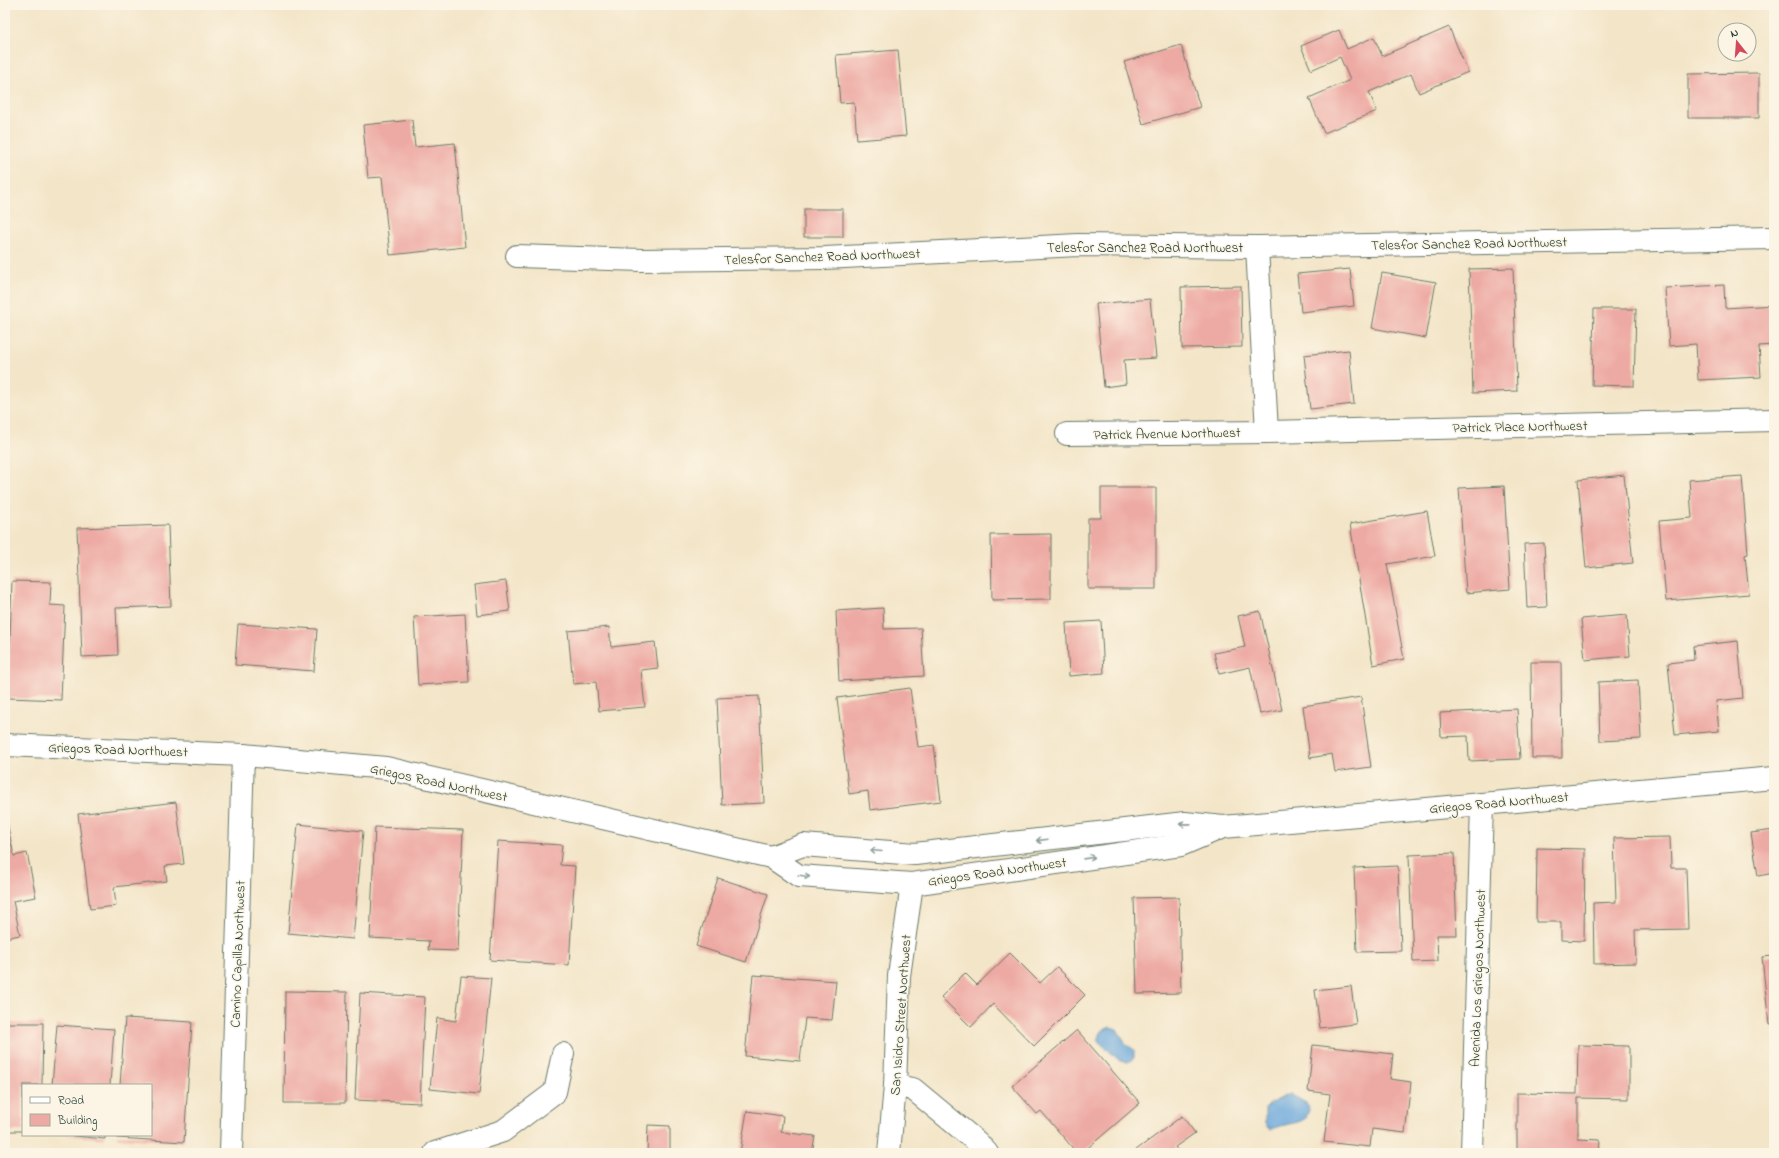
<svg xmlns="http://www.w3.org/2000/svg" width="1779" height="1158" font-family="'Indie Flower',sans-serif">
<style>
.water{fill:#6ba8dc;stroke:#457288}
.building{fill:#eda9a3}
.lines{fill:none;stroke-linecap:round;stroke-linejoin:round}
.minor-casing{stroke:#697868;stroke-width:24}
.tertiary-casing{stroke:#697868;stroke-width:24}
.secondary-casing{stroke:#697868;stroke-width:24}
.minor{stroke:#fff;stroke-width:22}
.tertiary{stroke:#fff;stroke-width:22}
.secondary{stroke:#fff;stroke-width:22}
.oneway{stroke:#8f9e9a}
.labels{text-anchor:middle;stroke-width:3;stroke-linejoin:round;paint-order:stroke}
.street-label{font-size:14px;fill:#1f3d34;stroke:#fcf5e5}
</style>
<rect width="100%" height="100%" fill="#fcf5e5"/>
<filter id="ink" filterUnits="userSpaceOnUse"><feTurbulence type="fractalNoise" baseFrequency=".025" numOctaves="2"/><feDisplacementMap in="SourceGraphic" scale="8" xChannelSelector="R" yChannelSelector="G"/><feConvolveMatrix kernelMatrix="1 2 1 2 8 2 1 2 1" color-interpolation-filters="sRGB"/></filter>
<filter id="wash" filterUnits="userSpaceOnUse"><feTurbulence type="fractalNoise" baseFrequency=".012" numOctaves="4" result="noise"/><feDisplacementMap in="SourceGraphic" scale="16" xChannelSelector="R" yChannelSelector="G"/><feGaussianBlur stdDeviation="0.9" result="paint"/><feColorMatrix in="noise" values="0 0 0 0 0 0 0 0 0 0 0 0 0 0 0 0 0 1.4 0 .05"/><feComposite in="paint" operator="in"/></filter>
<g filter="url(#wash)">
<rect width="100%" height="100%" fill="#f3e5c8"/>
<g class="water">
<path d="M1110,1027L1117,1029L1125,1043L1134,1050V1058L1128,1062L1120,1061L1097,1040L1102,1031Z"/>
<path d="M1290,1094L1306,1103L1309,1110L1306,1118C1299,1123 1292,1123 1285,1125C1279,1126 1275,1129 1269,1129L1265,1124V1109L1271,1103Z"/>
</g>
<g id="blocks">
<g class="building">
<path d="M1449,27L1468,72L1419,93L1411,74L1369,92L1377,111L1324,133L1309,98L1350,80L1340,57L1311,70L1301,46L1339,30L1347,49L1374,37L1382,56Z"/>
<path d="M1181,45L1200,107L1143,124L1124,62Z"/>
<path d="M898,50L906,136L857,140L854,102L840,103L836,55Z"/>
<path d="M1759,73V118H1688V74Z"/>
<path d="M412,120L415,147L455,143L465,247L390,255L382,177L368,178L363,125Z"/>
<rect x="804" y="209" width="39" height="28"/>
<path d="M1513,268L1517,391L1473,393L1469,269Z"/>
<path d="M1350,269L1354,306L1301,312L1297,274Z"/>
<path d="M1382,273L1436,282L1426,338L1372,328Z"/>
<path d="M1724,285L1725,308L1774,305V345L1759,346L1761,377L1698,380L1696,344L1669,346L1665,288Z"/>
<path d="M1241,286L1242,347L1182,348L1181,287Z"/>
<path d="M1150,299L1156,358L1124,360L1126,384L1104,387L1096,304Z"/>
<path d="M1594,309H1636L1634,386L1592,385Z"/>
<path d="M1349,350L1354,404L1310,409L1304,355Z"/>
<path d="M1624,475L1633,563L1586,568L1578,480Z"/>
<path d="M1742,476L1748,554L1745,555L1749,594L1666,601L1659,521L1692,518L1689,480Z"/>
<path d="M1504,486L1510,589L1466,593L1459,488Z"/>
<path d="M1101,488H1156V589H1088V518H1101Z"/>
<path d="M1427,511L1435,556L1387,564L1404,659L1373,665L1350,524Z"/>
<path d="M168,525L171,606L116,608L118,655L82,657L77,528Z"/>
<path d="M1051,534V599L992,600L991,535Z"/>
<path d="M1544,543L1547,607L1527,608L1524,544Z"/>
<path d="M12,581L51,582L50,605L65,606L61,700L8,698Z"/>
<path d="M506,581L510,611L477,615L474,585Z"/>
<path d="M883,608L884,629L921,628L924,676L839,681L836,611Z"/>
<path d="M1260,611L1282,710L1260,714L1250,667L1219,674L1214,653L1245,647L1238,616Z"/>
<path d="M465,614L469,682L418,685L414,617Z"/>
<path d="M1627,615L1630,656L1585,660L1581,619Z"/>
<path d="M1101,621L1104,673L1069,676L1066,623Z"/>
<path d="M238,624L317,629L314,671L235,665Z"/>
<path d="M609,627L611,647L655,642L658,668L641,670L645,707L599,711L596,682L573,684L568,631Z"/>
<path d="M1738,641L1743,698L1716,701L1719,731L1675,735L1668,663L1694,660L1693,646Z"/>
<path d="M1531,662H1561L1562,758H1532Z"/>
<path d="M1638,680L1641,739L1600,741L1598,682Z"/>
<path d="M910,688L918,747L934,745L941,801L870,810L868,791L849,794L837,698Z"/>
<path d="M759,696L764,803L722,805L717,698Z"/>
<path d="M1361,697L1371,767L1335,772L1332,754L1310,758L1303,706Z"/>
<path d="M1517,709L1520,759L1469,761L1468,736L1441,737L1440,713Z"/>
<path d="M176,802L184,864L165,866L167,881L114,887L116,906L90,909L78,814Z"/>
<path d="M5,813L14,856L27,853L36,897L13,901L20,935L5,938Z"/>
<path d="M298,824L363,831L353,939L288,933Z"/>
<path d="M375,827L463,830L458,951L428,950L429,941L370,938Z"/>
<path d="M1774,830V873L1758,876L1751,833Z"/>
<path d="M1670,837L1671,868H1686L1688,929L1635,930L1636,963L1594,964L1593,903L1616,902L1614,838Z"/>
<path d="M498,841L562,845L560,865L575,866L569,965L490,960Z"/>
<path d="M1537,848L1585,849L1584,941L1561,940V922H1536Z"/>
<path d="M1454,853L1457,935H1437L1438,961L1413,962L1409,855Z"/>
<path d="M1398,866L1401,951L1357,952L1354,868Z"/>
<path d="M718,878L768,894L746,962L696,946Z"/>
<path d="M1179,897L1181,993L1137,994L1134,898Z"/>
<path d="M1010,953L1040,983L1057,967L1085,995L1034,1046L993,1004L971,1027L941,997L965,973L977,985Z"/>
<path d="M1774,956V1024L1769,1025L1762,957Z"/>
<path d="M753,975L836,981L832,1020L805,1018L800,1061L745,1056Z"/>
<path d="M461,976L491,978L479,1094L430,1089L437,1018L456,1021Z"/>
<path d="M1351,986L1356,1024L1320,1028L1315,990Z"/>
<path d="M285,991L347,992L345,1103H284Z"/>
<path d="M360,993L425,997L420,1103L355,1100Z"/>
<path d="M125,1018L192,1022L184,1142L117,1138V1135H151V1085H120Z"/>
<path d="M5,1023H43L42,1085H23V1131H5Z"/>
<path d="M57,1025L114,1029L110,1085H52Z"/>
<path d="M1077,1030L1140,1103L1082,1153H1077L1041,1111L1037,1114L1012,1086Z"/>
<path d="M1313,1045L1393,1054L1390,1079L1411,1082L1405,1133L1372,1129L1370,1147L1324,1142L1330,1094L1308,1091Z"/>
<path d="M1578,1045L1629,1046V1099L1578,1098V1139L1600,1140L1599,1153H1517V1093L1577,1094Z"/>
<path d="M747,1111L783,1116L781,1132L815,1136L812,1153H740Z"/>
<path d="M1182,1116L1195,1133L1175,1147L1180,1153H1132Z"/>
<path d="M648,1125L670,1126V1153H647Z"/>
<path d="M65,1135H105V1139Z"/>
</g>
</g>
</g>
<g filter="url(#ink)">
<use href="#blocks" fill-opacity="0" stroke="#697868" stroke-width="1"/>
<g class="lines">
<defs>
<g id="minor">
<path d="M1257,247L1267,432"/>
<path d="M517,256L641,260L825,258L1078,245L1257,247L1774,238"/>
<path d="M1067,434L1267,432L1774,420"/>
<path d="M895,1086L913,1089L977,1142L987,1153"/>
<path d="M231,1153L243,755"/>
<path d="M435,1153L503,1131L555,1092L563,1054"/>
<path d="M1472,1153L1482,804"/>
</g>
<path id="tertiary" d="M889,1153L895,1086L899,976L912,884"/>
<g id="secondary">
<path d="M5,745L243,755L386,768L771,857L799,876L912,884L1181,845L1223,827"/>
<path d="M771,857L803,845L915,854L1185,823L1223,827L1774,778"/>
</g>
</defs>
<use href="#minor" class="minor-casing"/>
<use href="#tertiary" class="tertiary-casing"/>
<use href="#secondary" class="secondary-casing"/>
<use href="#minor" class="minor"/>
<use href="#tertiary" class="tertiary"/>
<use href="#secondary" class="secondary"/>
</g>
<defs><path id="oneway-shaft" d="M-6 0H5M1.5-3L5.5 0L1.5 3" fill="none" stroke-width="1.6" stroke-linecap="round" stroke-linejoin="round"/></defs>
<g class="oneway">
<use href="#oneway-shaft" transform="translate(1185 824) rotate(179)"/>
<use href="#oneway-shaft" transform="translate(1042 840) rotate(173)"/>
<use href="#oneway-shaft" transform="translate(876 851) rotate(-175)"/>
<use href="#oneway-shaft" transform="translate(1089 858) rotate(-8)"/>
<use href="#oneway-shaft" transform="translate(804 876) rotate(9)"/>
</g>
</g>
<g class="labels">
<g class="street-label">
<text transform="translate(1469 243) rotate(-1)" y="5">Telesfor Sanchez Road Northwest</text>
<text x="1145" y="252">Telesfor Sanchez Road Northwest</text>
<text transform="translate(822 256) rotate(-2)" y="5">Telesfor Sanchez Road Northwest</text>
<text transform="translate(1520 426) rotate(-1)" y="5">Patrick Place Northwest</text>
<text transform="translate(1167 433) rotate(-1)" y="5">Patrick Avenue Northwest</text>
<text transform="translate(118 749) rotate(2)" y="5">Griegos Road Northwest</text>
<text transform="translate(439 782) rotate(12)" y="5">Griegos Road Northwest</text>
<text transform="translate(1499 802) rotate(-5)" y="5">Griegos Road Northwest</text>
<text transform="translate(997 871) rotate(-8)" y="5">Griegos Road Northwest</text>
<text transform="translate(237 954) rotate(-88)" y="5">Camino Capilla Northwest</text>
<text transform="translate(1477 978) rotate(-88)" y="5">Avenida Los Griegos Northwest</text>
<text transform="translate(900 1015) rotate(-86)" y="5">San Isidro Street Northwest</text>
</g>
</g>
<rect width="1779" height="1158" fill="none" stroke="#fcf5e5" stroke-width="20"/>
<rect x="22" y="1084" width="130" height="52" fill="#fcf5e5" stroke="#a4ab9e"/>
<rect x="30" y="1097" width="20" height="6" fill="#ffffff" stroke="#a4ab9e"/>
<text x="58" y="1104" font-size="12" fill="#1f3d34">Road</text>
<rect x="30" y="1114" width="20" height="12" fill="#eda9a3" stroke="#a4ab9e"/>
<text x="58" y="1124" font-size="12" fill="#1f3d34">Building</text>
<g transform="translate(1737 42) rotate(343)"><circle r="19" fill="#fcf5e5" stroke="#a4ab9e"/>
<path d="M0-3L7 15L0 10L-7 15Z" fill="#d1495b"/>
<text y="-6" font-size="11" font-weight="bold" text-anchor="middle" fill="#1f3d34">N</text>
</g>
</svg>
